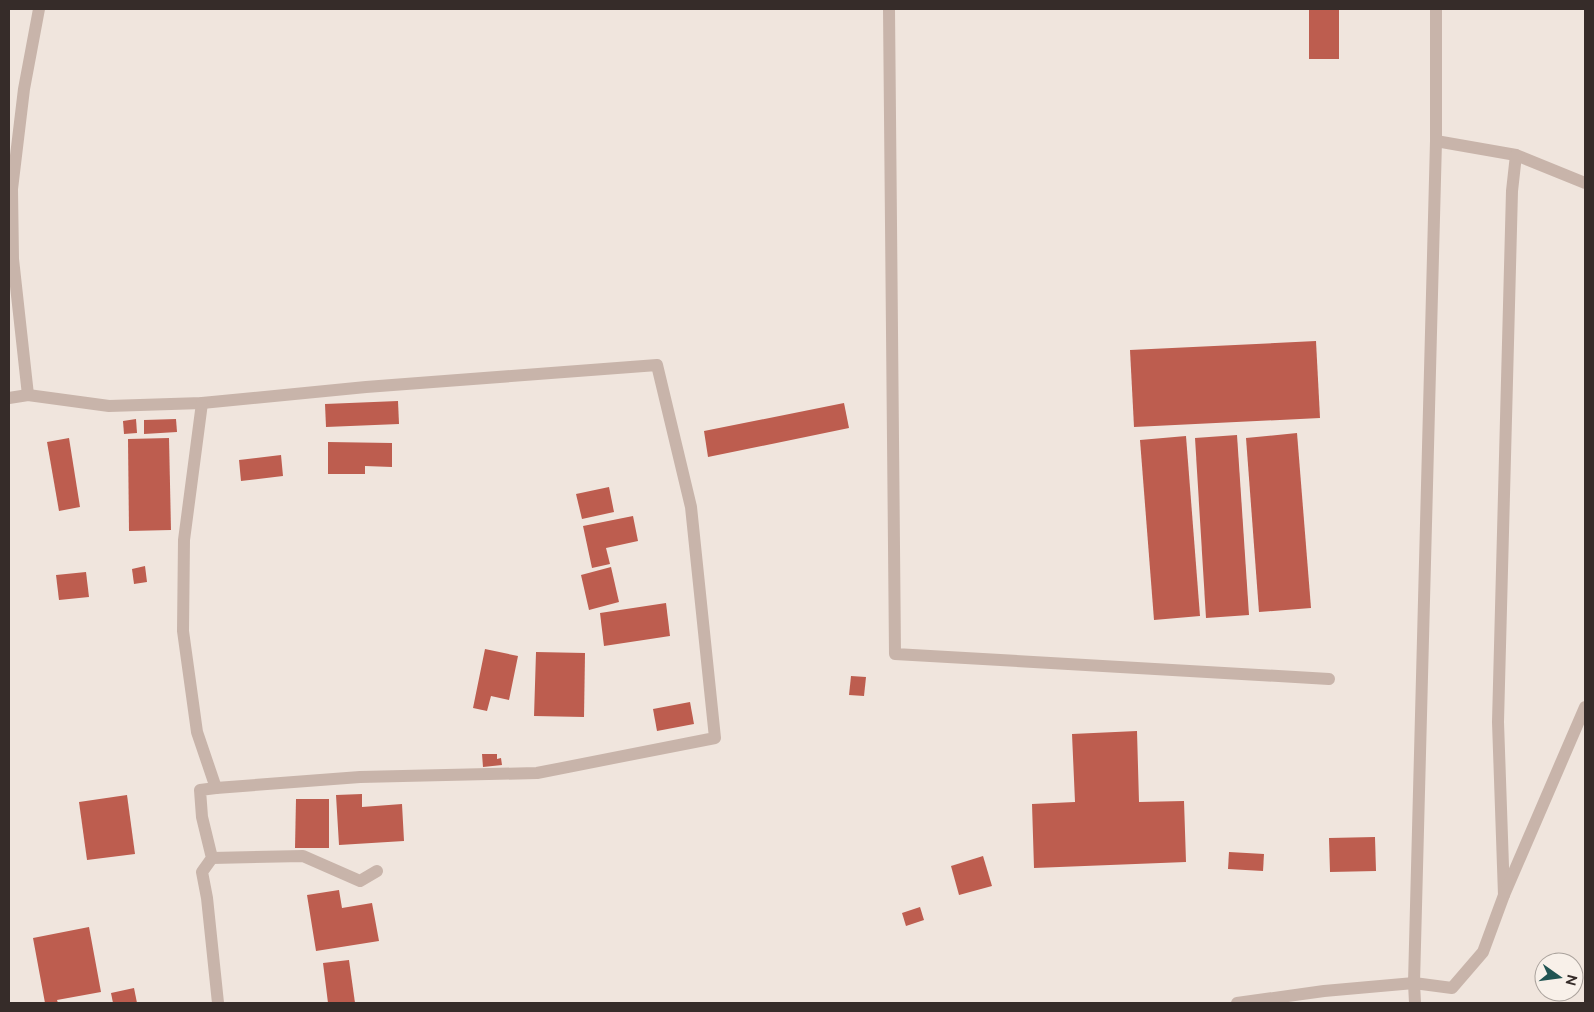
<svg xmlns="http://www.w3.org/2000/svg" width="1594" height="1012" font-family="Raleway,sans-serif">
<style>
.building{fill:#bd5d4f}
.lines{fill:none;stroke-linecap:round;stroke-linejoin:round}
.street{stroke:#c8b4aa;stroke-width:12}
</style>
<rect width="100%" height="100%" fill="#f0e5dd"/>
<g class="building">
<rect x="1309" y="9" width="30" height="50"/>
<path d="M1316,341L1320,418L1134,427L1130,350Z"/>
<path d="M398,401L399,424L326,427L325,404Z"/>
<path d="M844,403L849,428L708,457L704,431Z"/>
<path d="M136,419L137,433L124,434L123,421Z"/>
<path d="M176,419L177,432L144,434V420Z"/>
<path d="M1297,433L1311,608L1259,612L1246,438Z"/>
<path d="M1237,435L1249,615L1206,618L1195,438Z"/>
<path d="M1186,436L1200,616L1154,620L1140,440Z"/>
<path d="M69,438L80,507L59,511L47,442Z"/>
<path d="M169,438L171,530L129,531L128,439Z"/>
<path d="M328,442L392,443V467L365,466V474H328Z"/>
<path d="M281,455L283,476L241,481L239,460Z"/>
<path d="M609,487L614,512L582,519L576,494Z"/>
<path d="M633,516L638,541L606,548L610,564L592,568L583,526Z"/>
<path d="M145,566L147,582L134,584L132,569Z"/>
<path d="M611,567L619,602L589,610L581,575Z"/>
<path d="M86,572L89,597L59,600L56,575Z"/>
<path d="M666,603L670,636L604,646L600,613Z"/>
<path d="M485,649L518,656L509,700L491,696L487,711L473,708Z"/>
<path d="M536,652L585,653L584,717L534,716Z"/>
<path d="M851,676L866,677L864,696L849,695Z"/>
<path d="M690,702L694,724L657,731L653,709Z"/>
<path d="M1137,731L1139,802L1184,801L1186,862L1034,868L1032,804L1075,802L1072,734Z"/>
<path d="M482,754H497V759L501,758L502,765L483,767Z"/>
<path d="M362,794V807L402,804L404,841L339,845L336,795Z"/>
<path d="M127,795L135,854L87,860L79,802Z"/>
<path d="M296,799H329V848H295Z"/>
<path d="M1375,837L1376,871L1330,872L1329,838Z"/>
<path d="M1229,852L1264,854L1263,871L1228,869Z"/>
<path d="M983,856L992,886L959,895L951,866Z"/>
<path d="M339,890L342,908L372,903L379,941L316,951L307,895Z"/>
<path d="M920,907L924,920L906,926L902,913Z"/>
<path d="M89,927L101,992L57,1000L58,1003H45L33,938Z"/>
<path d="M349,960L355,1003H328L323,963Z"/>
<path d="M134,988L137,1003H113L111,993Z"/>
</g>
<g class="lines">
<g class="street">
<path d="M889,9L895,654L1329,679"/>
<path d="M1436,141L1516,155L1585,183"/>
<path d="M28,395L13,259L12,189L24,89L39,9"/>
<path d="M9,398L28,395L109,406L202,403L366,387L657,365L691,507L715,738L537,773L360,777L216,788"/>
<path d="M202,403L184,540L183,631L197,732L216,788L200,790L202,817L212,858L202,872L207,898L218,1003"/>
<path d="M212,858L303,856L360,881L377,871"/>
<path d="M1504,895L1498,722L1512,191L1516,155"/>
<path d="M1237,1003L1324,991L1414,983L1452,988L1483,952L1504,895L1585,707"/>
<path d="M1415,1003L1414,983L1436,141V9"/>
</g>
</g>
<rect width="1594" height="1012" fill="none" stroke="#362c29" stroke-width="20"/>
<g transform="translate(1559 977) rotate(104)"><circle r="24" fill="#f8f0e9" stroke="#aaa29c"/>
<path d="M0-4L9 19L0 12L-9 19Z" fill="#215452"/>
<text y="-8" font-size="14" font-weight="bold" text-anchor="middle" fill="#362c29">N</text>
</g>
</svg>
